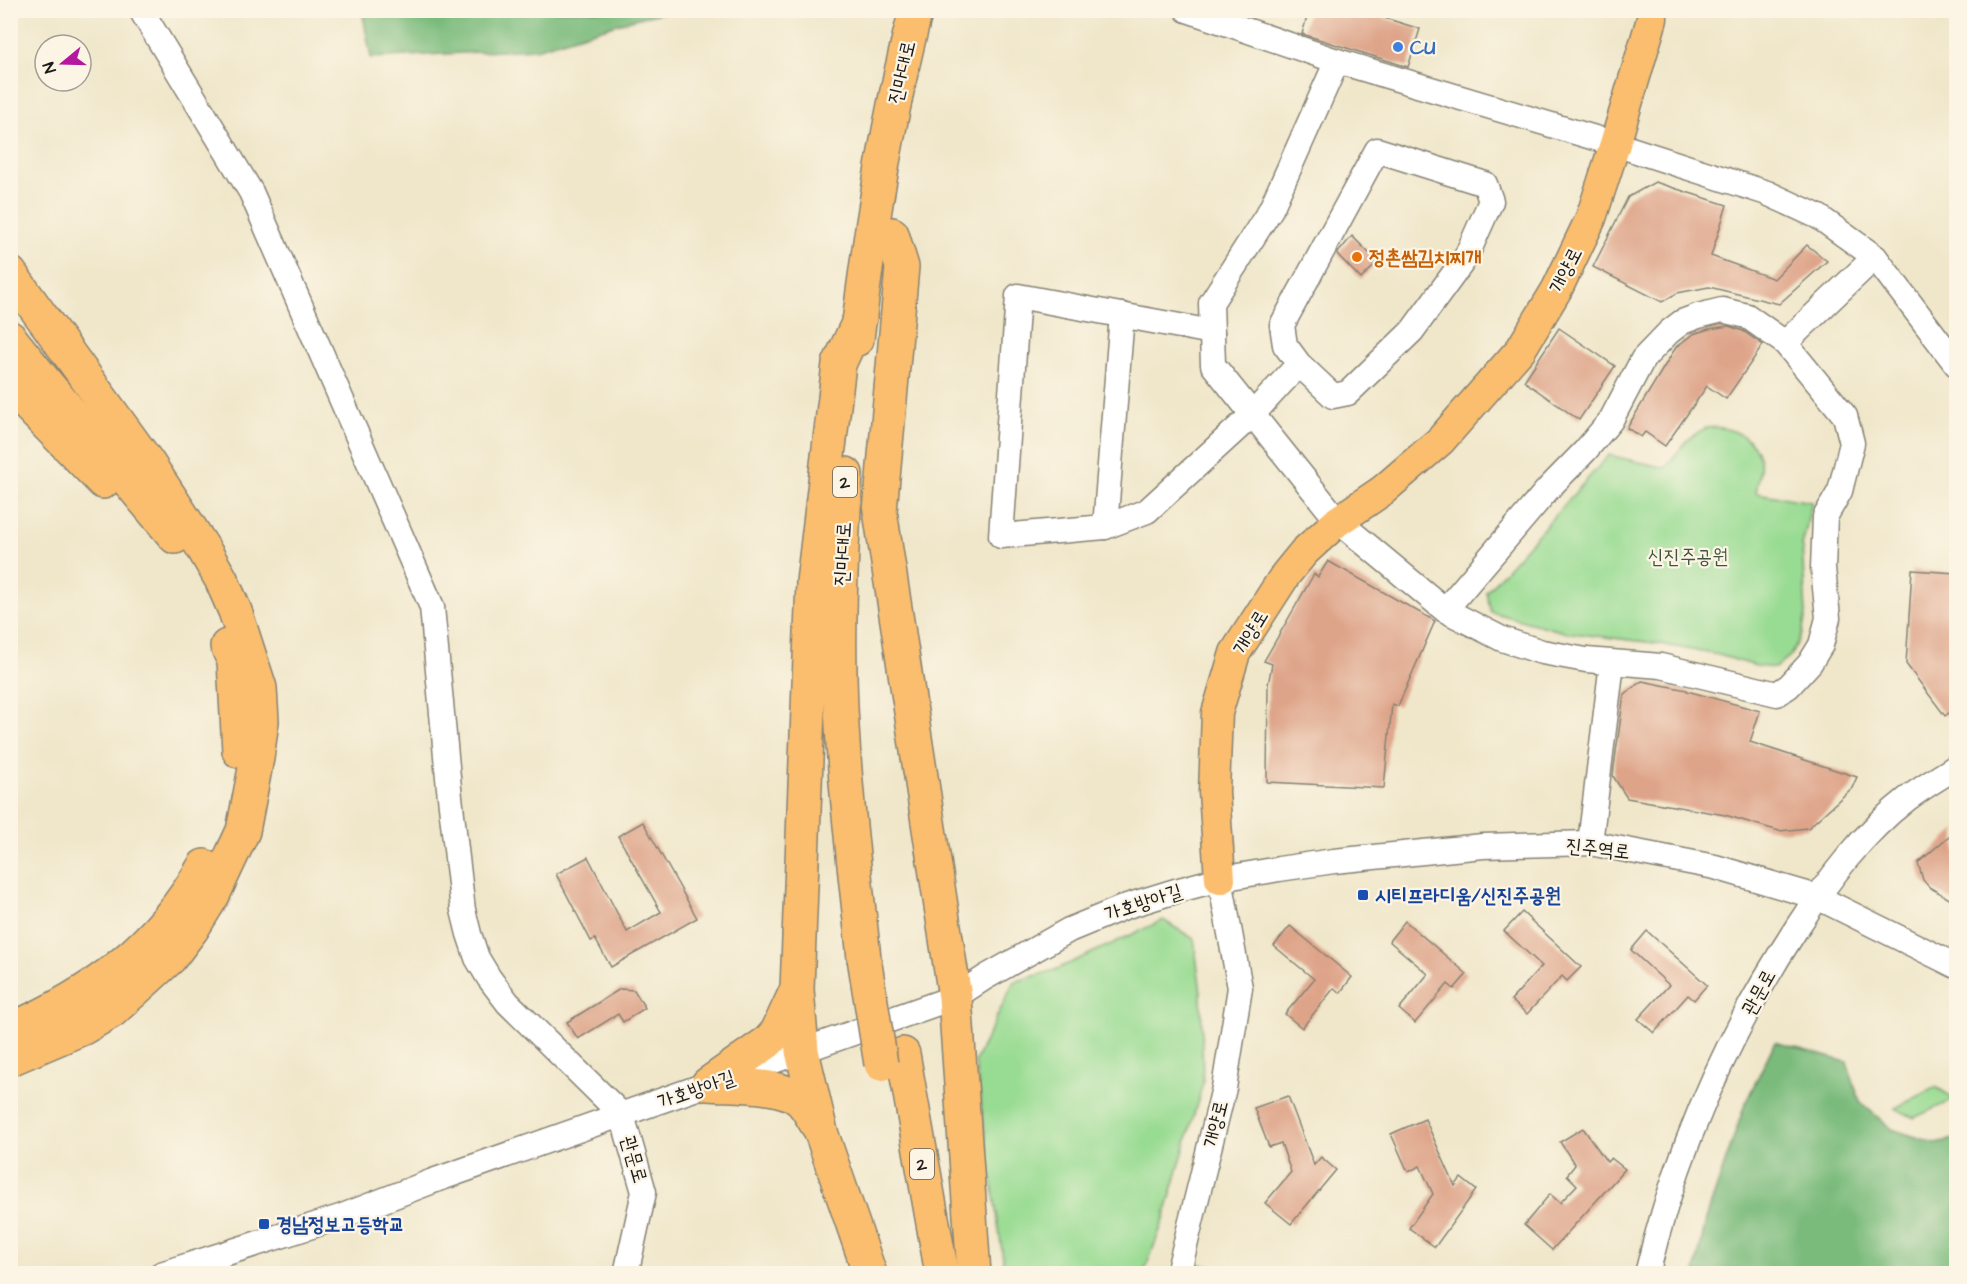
<svg xmlns="http://www.w3.org/2000/svg" width="1967" height="1284" font-family="'Architects Daughter','Poor Story',sans-serif">
<style>
.green{fill:#98db92;stroke:#5a7c57;stroke-width:1.5}
.forest{fill:#7abb7c;stroke:#4b6c4c;stroke-width:1.5}
.building{fill:#dea489}
.lines{fill:none;stroke-linecap:round;stroke-linejoin:round}
.minor-casing{stroke:#868274;stroke-width:27}
.major-casing{stroke:#868274;stroke-width:33}
.highway-casing{stroke:#868274;stroke-width:36}
.minor{stroke:#fff;stroke-width:24}
.major{stroke:#fabe6e;stroke-width:30}
.highway{stroke:#fabe6e;stroke-width:33}
.highway-bridge-casing{stroke:#868274;stroke-width:36;stroke-linecap:butt}
.highway-bridge{stroke:#fabe6e;stroke-width:33}
.shop-dot{fill:#3f7fe0;stroke:#fcf5e5;stroke-width:2}
.food-dot{fill:#e8710a;stroke:#fcf5e5;stroke-width:2}
.transit-dot{fill:#1a4fb4;stroke:#fcf5e5;stroke-width:2}
.labels{text-anchor:middle;stroke-width:4.5;stroke-linejoin:round;paint-order:stroke}
.shield{fill:#fcf5e5;stroke:#5f5d58;stroke-width:1.5}
.shield-label{font-size:18px;font-weight:bold;fill:#1c1c1c}
.shop-label{font-size:20px;font-weight:bold;fill:#366cbe;stroke:#fcf5e5;text-anchor:start}
.street-label{font-size:20px;fill:#1c1c1c;stroke:#fcf5e5}
.food-label{font-size:20px;font-weight:bold;fill:#c56008;stroke:#fcf5e5;text-anchor:start}
.park-label{font-size:20px;fill:#41553f;stroke:#fcf5e5}
.transit-label{font-size:20px;font-weight:bold;fill:#164399;stroke:#fcf5e5;text-anchor:start}
</style>
<rect width="100%" height="100%" fill="#fcf5e5"/>
<filter id="ink" filterUnits="userSpaceOnUse"><feTurbulence type="fractalNoise" baseFrequency=".0167" numOctaves="2"/><feDisplacementMap in="SourceGraphic" scale="12" xChannelSelector="R" yChannelSelector="G"/><feConvolveMatrix kernelMatrix="1 2 1 2 8 2 1 2 1" color-interpolation-filters="sRGB"/></filter>
<filter id="wash" filterUnits="userSpaceOnUse"><feTurbulence type="fractalNoise" baseFrequency=".008" numOctaves="4" result="noise"/><feDisplacementMap in="SourceGraphic" scale="24" xChannelSelector="R" yChannelSelector="G"/><feGaussianBlur stdDeviation="1.35" result="paint"/><feColorMatrix in="noise" values="0 0 0 0 0 0 0 0 0 0 0 0 0 0 0 0 0 1.4 0 .05"/><feComposite in="paint" operator="in"/></filter>
<g filter="url(#wash)">
<rect width="100%" height="100%" fill="#f0e7cb"/>
<g class="green">
<path d="M1710,427C1732,427 1754,437 1760,459C1762,469 1757,484 1756,493L1812,502L1802,546L1806,614L1802,634L1790,656L1775,668L1756,666L1719,655L1654,643L1564,632L1491,612L1486,592L1609,455L1665,468C1679,451 1689,433 1710,427Z"/>
<path d="M1163,920L1194,939L1201,993L1203,1083L1164,1219L1144,1273H1005L975,1061L1014,982L1055,970Z"/>
<path d="M1936,1087L1955,1099L1914,1118L1895,1108Z"/>
<path d="M1196,1263L1230,1273L1187,1274L1188,1270Z"/>
</g>
<g class="forest">
<path d="M362,11V10L670,11L634,19L536,49L371,58Z"/>
<path d="M1775,1042L1847,1062L1860,1102L1892,1129L1934,1143L1956,1139V1273H1695L1706,1219L1745,1104Z"/>
</g>
<g id="blocks">
<g class="building">
<path d="M1309,10H1359L1420,29L1408,67L1302,34Z"/>
<path d="M1655,182L1727,205L1711,256L1774,279L1807,245L1827,261L1779,304L1709,287L1677,293L1662,302L1593,267L1628,197Z"/>
<path d="M1352,236L1378,262L1361,279L1337,254Z"/>
<path d="M1729,326L1743,331L1763,345L1726,399L1707,386L1665,446L1645,432L1641,437L1627,428L1676,347L1693,334L1709,329Z"/>
<path d="M1559,328L1615,366L1579,420L1524,381Z"/>
<path d="M1328,561L1435,621L1398,706L1392,704L1384,788L1267,782L1268,685L1272,664L1264,661L1314,574L1318,577Z"/>
<path d="M1912,570L1956,573V628L1953,638L1956,644V707L1945,716L1906,664Z"/>
<path d="M1642,681L1687,690V691L1760,711L1750,742L1857,777L1852,788L1808,828L1779,831L1725,815L1627,798L1613,776L1614,767L1624,694Z"/>
<path d="M643,822L697,918L611,967L595,939L591,941L556,874L588,857L627,932L661,912L618,836Z"/>
<path d="M1956,830V903L1929,887L1923,880L1918,863Z"/>
<path d="M1522,912L1581,967L1567,981L1562,976L1527,1014L1511,1000L1542,966L1504,931Z"/>
<path d="M1405,921L1467,974L1454,989L1448,984L1415,1023L1399,1009L1428,974L1389,941Z"/>
<path d="M1290,926L1352,977L1340,993L1334,988L1302,1028L1285,1014L1314,979L1274,946Z"/>
<path d="M1647,931L1707,985L1694,1000L1688,995L1654,1033L1638,1019L1669,985L1631,950Z"/>
<path d="M620,989L634,990L645,1008L623,1022L618,1014L578,1039L567,1022Z"/>
<path d="M1288,1096L1314,1165L1321,1157L1336,1170L1291,1224L1265,1203L1291,1172L1281,1143L1269,1147L1254,1108Z"/>
<path d="M1425,1119L1455,1186L1461,1178L1476,1190L1435,1247L1409,1228L1433,1194L1420,1166L1408,1172L1391,1134Z"/>
<path d="M1583,1128L1607,1162L1611,1158L1625,1169L1552,1250L1524,1225L1550,1194L1560,1203L1577,1185L1567,1175L1575,1165L1560,1142Z"/>
</g>
</g>
</g>
<g filter="url(#ink)">
<use href="#blocks" fill-opacity="0" stroke="#868274" stroke-width="1.5"/>
<g class="lines">
<defs>
<g id="minor">
<path d="M141,10L251,192L432,607L449,788L463,910L469,934L477,958L489,978L508,1003L622,1115L644,1192L626,1274"/>
<path d="M1187,10L1337,61L1615,144L1767,193L1819,217L1875,257L1956,364"/>
<path d="M1337,61L1271,209L1211,303L1213,365L1338,521L1445,610L1502,639L1542,652L1586,660L1661,666L1777,694L1789,686L1810,663L1821,645L1828,618L1823,568L1825,517L1840,491L1852,443L1845,416L1785,343L1747,316L1722,310L1698,316L1682,322L1669,332L1643,359L1611,420L1585,451L1548,489L1445,610"/>
<path d="M1212,332L1018,296L1001,536L1105,527L1147,511L1252,415L1299,364L1285,345L1282,325L1377,150L1485,184L1491,201L1466,257L1412,331L1348,393L1333,396L1299,364"/>
<path d="M1785,343L1875,257"/>
<path d="M1105,527L1122,315"/>
<path d="M1590,843L1612,663"/>
<path d="M161,1274L340,1217L433,1181L955,997L986,977L1069,930L1127,906L1179,890L1220,879L1279,869L1334,861L1483,846L1590,843L1715,867L1817,897L1956,966"/>
<path d="M1178,1274L1224,1088L1240,988L1220,879"/>
<path d="M1647,1274C1677,1149 1728,1033 1798,926C1828,880 1863,833 1907,799C1923,787 1940,777 1956,767"/>
</g>
<path id="major" d="M1220,879L1214,792L1217,713L1235,653L1286,574L1304,552L1338,521L1382,491L1440,441L1521,349L1557,289L1591,218L1615,144L1652,19V10"/>
<g id="highway">
<path d="M892,234L902,267L880,511L955,997L974,1274"/>
<path d="M10,273L148,463L203,548L221,579L235,611L260,688L262,721L257,758L243,831L213,895L192,929L170,958L112,1011L83,1028L10,1059"/>
<path d="M860,319L839,364L813,582L797,989L802,1051L821,1132L870,1274"/>
<path d="M10,338L47,384L175,537"/>
<path d="M857,339C870,229 888,118 916,10"/>
<path d="M10,387L103,482"/>
<path d="M846,474C841,558 837,642 842,726C846,803 856,881 864,958"/>
<path d="M227,646L234,661L239,751"/>
<path d="M796,991L777,1032L768,1042L708,1084C733,1086 783,1083 801,1101C807,1107 812,1117 817,1125"/>
<path d="M10,1030C93,994 159,946 204,866"/>
<path d="M903,1054L942,1274"/>
</g>
</defs>
<use href="#minor" class="minor-casing"/>
<use href="#major" class="major-casing"/>
<use href="#highway" class="highway-casing"/>
<use href="#minor" class="minor"/>
<use href="#major" class="major"/>
<use href="#highway" class="highway"/>
<defs>
<path id="highway-bridge" d="M864,958L881,1064"/>
</defs>
<use href="#highway-bridge" class="highway-bridge-casing"/>
<use href="#highway-bridge" class="highway-bridge"/>
</g>
</g>
<circle class="shop-dot" cx="1398" cy="47" r="6"/>
<circle class="food-dot" cx="1357" cy="257" r="6"/>
<g class="transit-dot">
<rect x="1357" y="889" width="12" height="12" rx="3"/>
<rect x="258" y="1218" width="12" height="12" rx="3"/>
</g>
<g class="labels">
<g class="shield">
<rect x="833" y="467" width="24" height="30" rx="4.5"/>
<rect x="910" y="1149" width="24" height="30" rx="4.5"/>
</g>
<g class="shield-label">
<text x="845" y="488">2</text>
<text x="922" y="1170">2</text>
</g>
<g class="shop-label">
<text x="1410" y="54">CU</text>
</g>
<g class="street-label">
<text transform="translate(901 72) rotate(-77)" y="7">진마대로</text>
<text transform="translate(1565 270) rotate(-63)" y="7">개양로</text>
<text transform="translate(842 554) rotate(-87)" y="7">진마대로</text>
<text transform="translate(1250 632) rotate(-59)" y="7">개양로</text>
<text transform="translate(1598 848) rotate(6)" y="7">진주역로</text>
<text transform="translate(1143 902) rotate(-18)" y="7">가호방아길</text>
<text transform="translate(1758 992) rotate(-61)" y="7">관문로</text>
<text transform="translate(696 1089) rotate(-19)" y="7">가호방아길</text>
<text transform="translate(1215 1124) rotate(-76)" y="7">개양로</text>
<text transform="translate(635 1159) rotate(74)" y="7">관문로</text>
</g>
<g class="food-label">
<text x="1369" y="264">정촌쌈김치찌개</text>
</g>
<g class="park-label">
<text x="1688" y="563">신진주공원</text>
</g>
<g class="transit-label">
<text x="1375" y="902">시티프라디움/신진주공원</text>
<text x="276" y="1231">경남정보고등학교</text>
</g>
</g>
<rect width="1967" height="1284" fill="none" stroke="#fcf5e5" stroke-width="36"/>
<g transform="translate(63 63) rotate(251)"><circle r="28" fill="#fcf5e5" stroke="#a29e95" stroke-width="1.5"/>
<path d="M0-4.5L10 22L0 15L-10 22Z" fill="#b5179e"/>
<text y="-9" font-size="16" font-weight="bold" text-anchor="middle" fill="#1c1c1c">N</text>
</g>
</svg>
